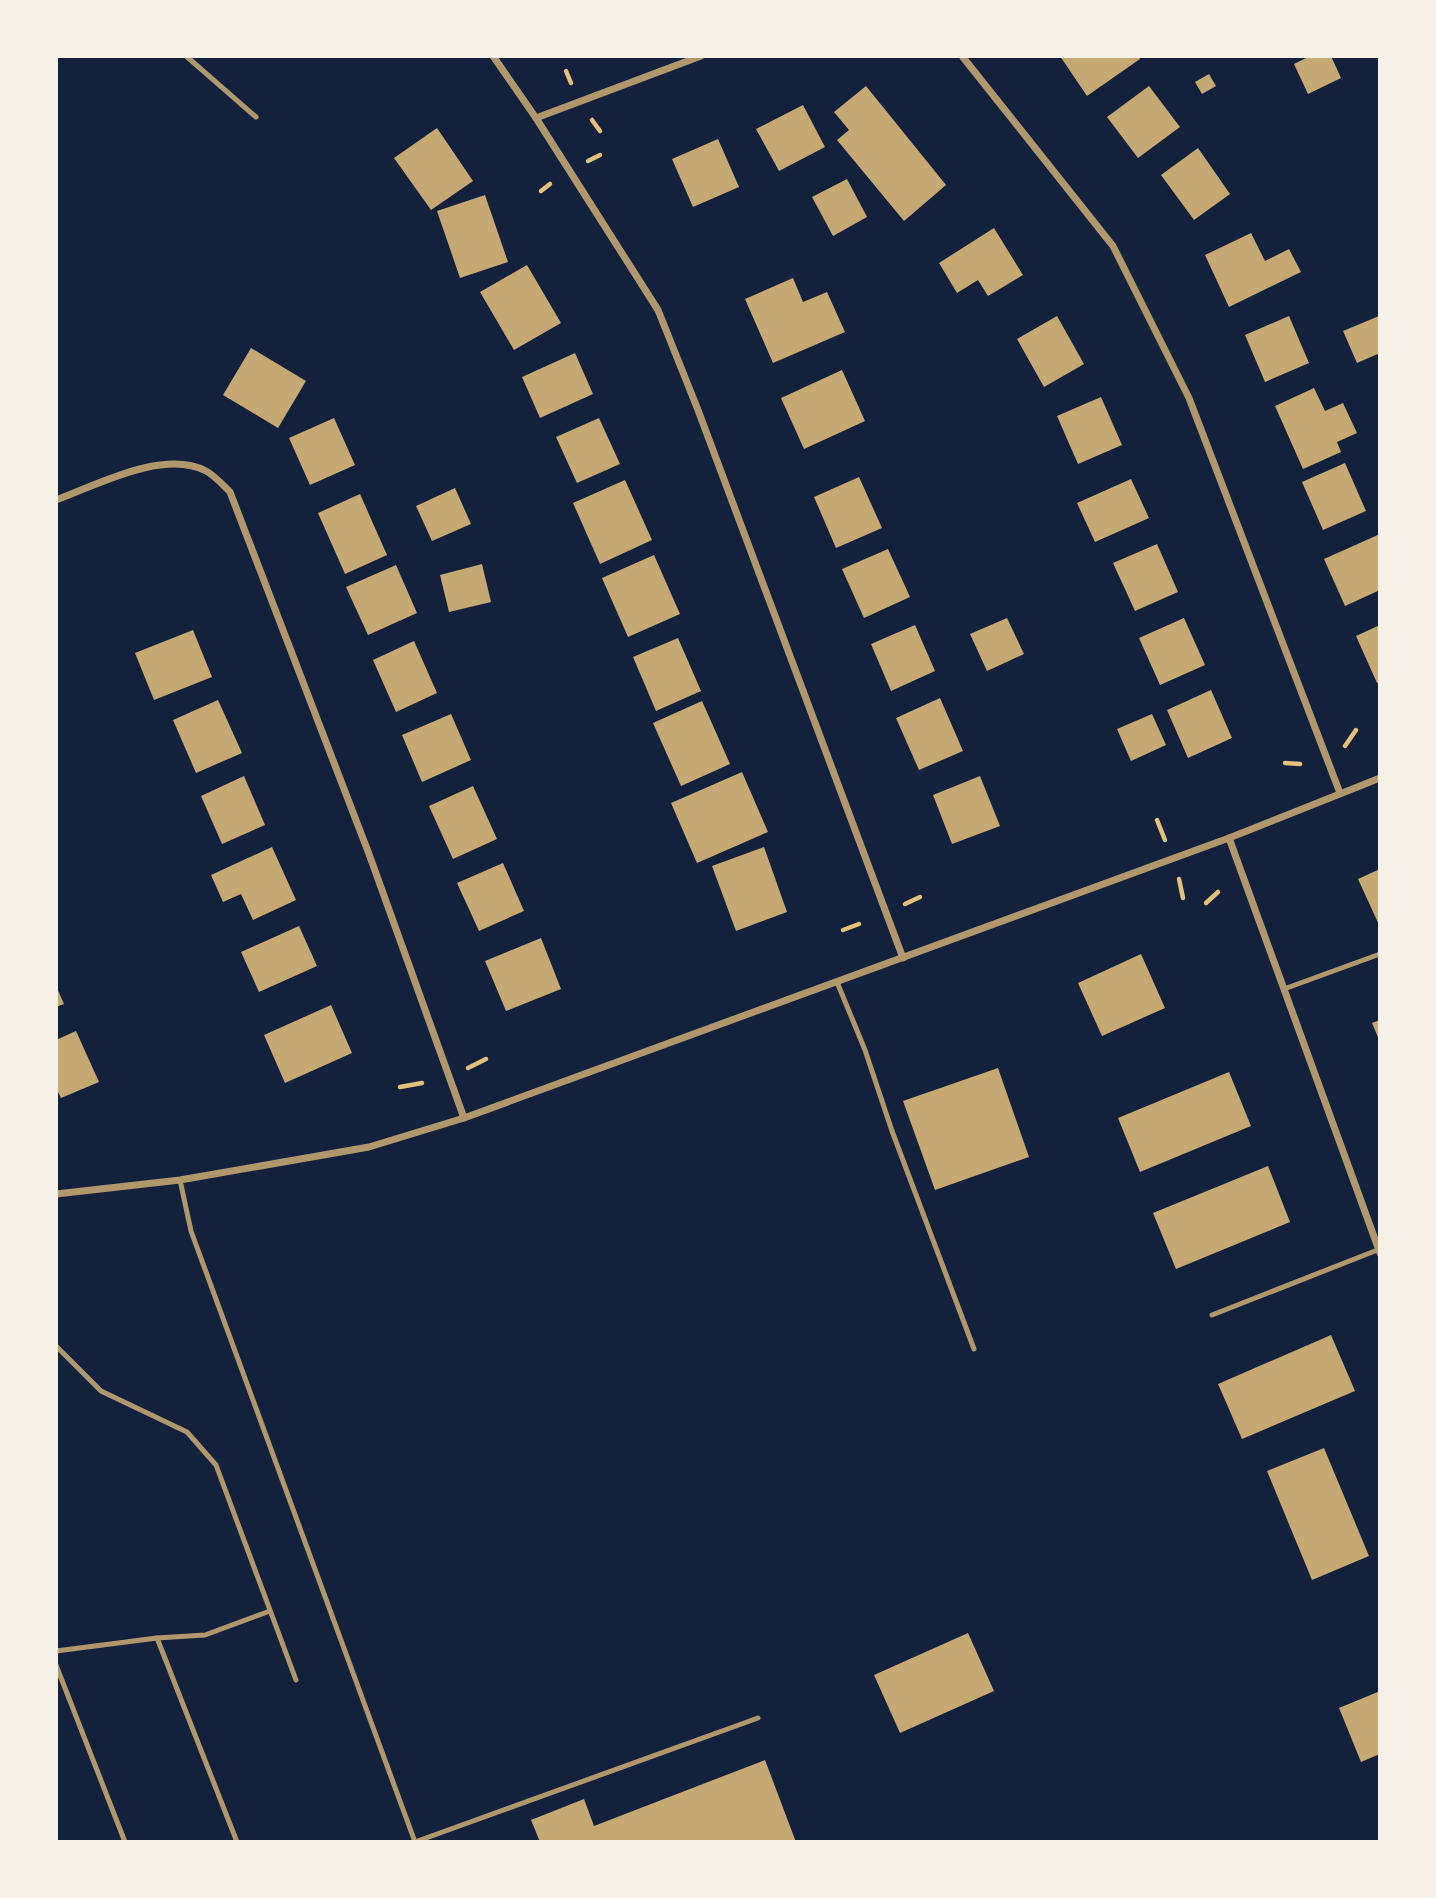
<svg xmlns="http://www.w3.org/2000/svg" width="1436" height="1898" font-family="Karla,sans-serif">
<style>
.building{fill:#c6a872}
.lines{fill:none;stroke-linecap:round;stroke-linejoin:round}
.path{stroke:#e5c07b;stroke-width:4.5}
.service{stroke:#b1986c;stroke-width:5}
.minor{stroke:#b1986c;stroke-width:7}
</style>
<rect width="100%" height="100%" fill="#14213d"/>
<g class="building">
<path d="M1060,56H1138L1140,59L1087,96Z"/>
<path d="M1310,56H1331L1341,78L1308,94L1294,64Z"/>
<path d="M1209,74L1216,86L1202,94L1195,82Z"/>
<path d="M866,86L946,185L904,221L837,140L849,130L834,112Z"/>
<path d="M1149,86L1180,127L1138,158L1107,117Z"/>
<path d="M803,105L825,147L779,171L756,129Z"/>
<path d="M437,128L473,181L431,210L394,158Z"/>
<path d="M718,139L739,187L693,207L672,159Z"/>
<path d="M1198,148L1230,194L1194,220L1161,175Z"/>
<path d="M847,179L867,217L833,236L812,197Z"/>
<path d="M485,195L508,262L460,278L437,211Z"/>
<path d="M994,228L1023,275L988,296L978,280L957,293L939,263Z"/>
<path d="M1251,233L1265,261L1289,249L1301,272L1229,307L1205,255Z"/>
<path d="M527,265L561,323L514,350L480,292Z"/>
<path d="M793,278L803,302L827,292L845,332L773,363L745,299Z"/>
<path d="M1057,316L1084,364L1044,387L1017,339Z"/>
<path d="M1289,316L1309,363L1265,382L1245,335Z"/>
<path d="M1379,316L1380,353L1357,363L1343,331Z"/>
<path d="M251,348L306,381L278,428L223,395Z"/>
<path d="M575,353L593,394L540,418L522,377Z"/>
<path d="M842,370L865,421L804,449L781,398Z"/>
<path d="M1314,388L1325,411L1343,403L1357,433L1337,442L1341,452L1303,469L1275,406Z"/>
<path d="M1101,397L1122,445L1078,464L1057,416Z"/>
<path d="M334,418L355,465L310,485L289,438Z"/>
<path d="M599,418L620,464L577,483L556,437Z"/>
<path d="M1345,463L1366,511L1323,530L1302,482Z"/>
<path d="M859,477L882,528L836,548L814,497Z"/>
<path d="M1131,479L1149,518L1095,542L1077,503Z"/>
<path d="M625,480L652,540L600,564L573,503Z"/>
<path d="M455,488L471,524L432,541L416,506Z"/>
<path d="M360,494L387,555L345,574L318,513Z"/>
<path d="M1380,534V590L1345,606L1324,559Z"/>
<path d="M1157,544L1178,592L1135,611L1113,563Z"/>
<path d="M888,549L910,597L864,618L842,569Z"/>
<path d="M654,555L680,614L628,637L602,578Z"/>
<path d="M482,564L491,602L449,612L440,575Z"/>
<path d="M396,565L417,613L368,635L346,587Z"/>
<path d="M1007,618L1024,654L987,671L970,634Z"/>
<path d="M1184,618L1205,665L1160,685L1139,638Z"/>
<path d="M915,625L935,671L891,691L871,644Z"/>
<path d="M1380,625V682L1377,683L1356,636Z"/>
<path d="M193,630L212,677L154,700L135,653Z"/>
<path d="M678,638L701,691L656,711L633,657Z"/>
<path d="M414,641L437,693L396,712L373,660Z"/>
<path d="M1211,690L1232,738L1188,758L1167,710Z"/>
<path d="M940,698L963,751L919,770L896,718Z"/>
<path d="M218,700L242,753L196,773L173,720Z"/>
<path d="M702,701L730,764L681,786L653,723Z"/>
<path d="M451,714L471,760L422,782L402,735Z"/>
<path d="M1152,714L1166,745L1131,761L1117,729Z"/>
<path d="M742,772L768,832L697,863L671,803Z"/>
<path d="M244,776L265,825L222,844L201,796Z"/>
<path d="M980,776L1000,826L952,844L933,795Z"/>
<path d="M473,786L497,839L453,859L429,806Z"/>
<path d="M272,847L296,900L253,920L241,894L223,902L211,875Z"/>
<path d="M764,847L787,912L736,931L712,866Z"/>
<path d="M503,863L524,911L479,931L457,883Z"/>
<path d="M1380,869V927L1358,879Z"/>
<path d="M299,926L317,966L259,992L241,952Z"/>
<path d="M541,938L561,989L506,1011L485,961Z"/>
<path d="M1141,954L1165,1008L1102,1036L1078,983Z"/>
<path d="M56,986L64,1004L56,1007Z"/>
<path d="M331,1005L352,1053L285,1083L264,1035Z"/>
<path d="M1380,1020V1042L1372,1023Z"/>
<path d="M76,1031L99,1082L61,1098L56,1088V1040Z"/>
<path d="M998,1068L1029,1157L935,1190L903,1101Z"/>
<path d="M1229,1072L1251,1126L1140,1172L1118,1118Z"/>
<path d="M1268,1166L1290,1222L1176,1269L1153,1213Z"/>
<path d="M1331,1335L1355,1391L1242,1439L1218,1384Z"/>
<path d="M1324,1448L1369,1556L1312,1580L1267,1471Z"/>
<path d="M968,1633L994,1691L900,1733L874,1675Z"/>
<path d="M1380,1691V1754L1361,1762L1339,1708Z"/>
<path d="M765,1760L796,1842H540L531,1820L584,1799L594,1826Z"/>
</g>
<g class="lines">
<g class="path">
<path d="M566,71L571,83"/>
<path d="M592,120L600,131"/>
<path d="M588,161L600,155"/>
<path d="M541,191L550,184"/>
<path d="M1345,746L1356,730"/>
<path d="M1285,763L1300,764"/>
<path d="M1157,820L1165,840"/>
<path d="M1179,879L1183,898"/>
<path d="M1206,903L1218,892"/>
<path d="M905,904L920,897"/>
<path d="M843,930L859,924"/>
<path d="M468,1068L486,1059"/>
<path d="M400,1087L422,1083"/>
</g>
<g class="service">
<path d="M186,56L256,117"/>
<path d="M837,982L865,1050L892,1131L974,1349"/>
<path d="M1284,989L1380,954"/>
<path d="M180,1180L191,1231L415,1842L758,1718"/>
<path d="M1212,1315L1380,1249"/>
<path d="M56,1346L101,1391L187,1432L216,1465L296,1680"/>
<path d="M157,1638L237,1842"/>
<path d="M56,1651L157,1638L205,1635L270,1611"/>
<path d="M56,1665L125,1842"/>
</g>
<g class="minor">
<path d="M493,56L536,118L658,310L698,410L903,958"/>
<path d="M962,56L1113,246L1189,398L1340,793"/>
<path d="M536,118L701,56"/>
<path d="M56,500C97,485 163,449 206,471C214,475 223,485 230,492L369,854L464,1118"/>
<path d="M1229,838L1380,1253"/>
<path d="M56,1194L180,1180L369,1147L464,1118L1229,838L1380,778"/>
</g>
</g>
<rect width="1436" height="1898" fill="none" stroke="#f6f1e7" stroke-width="116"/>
</svg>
